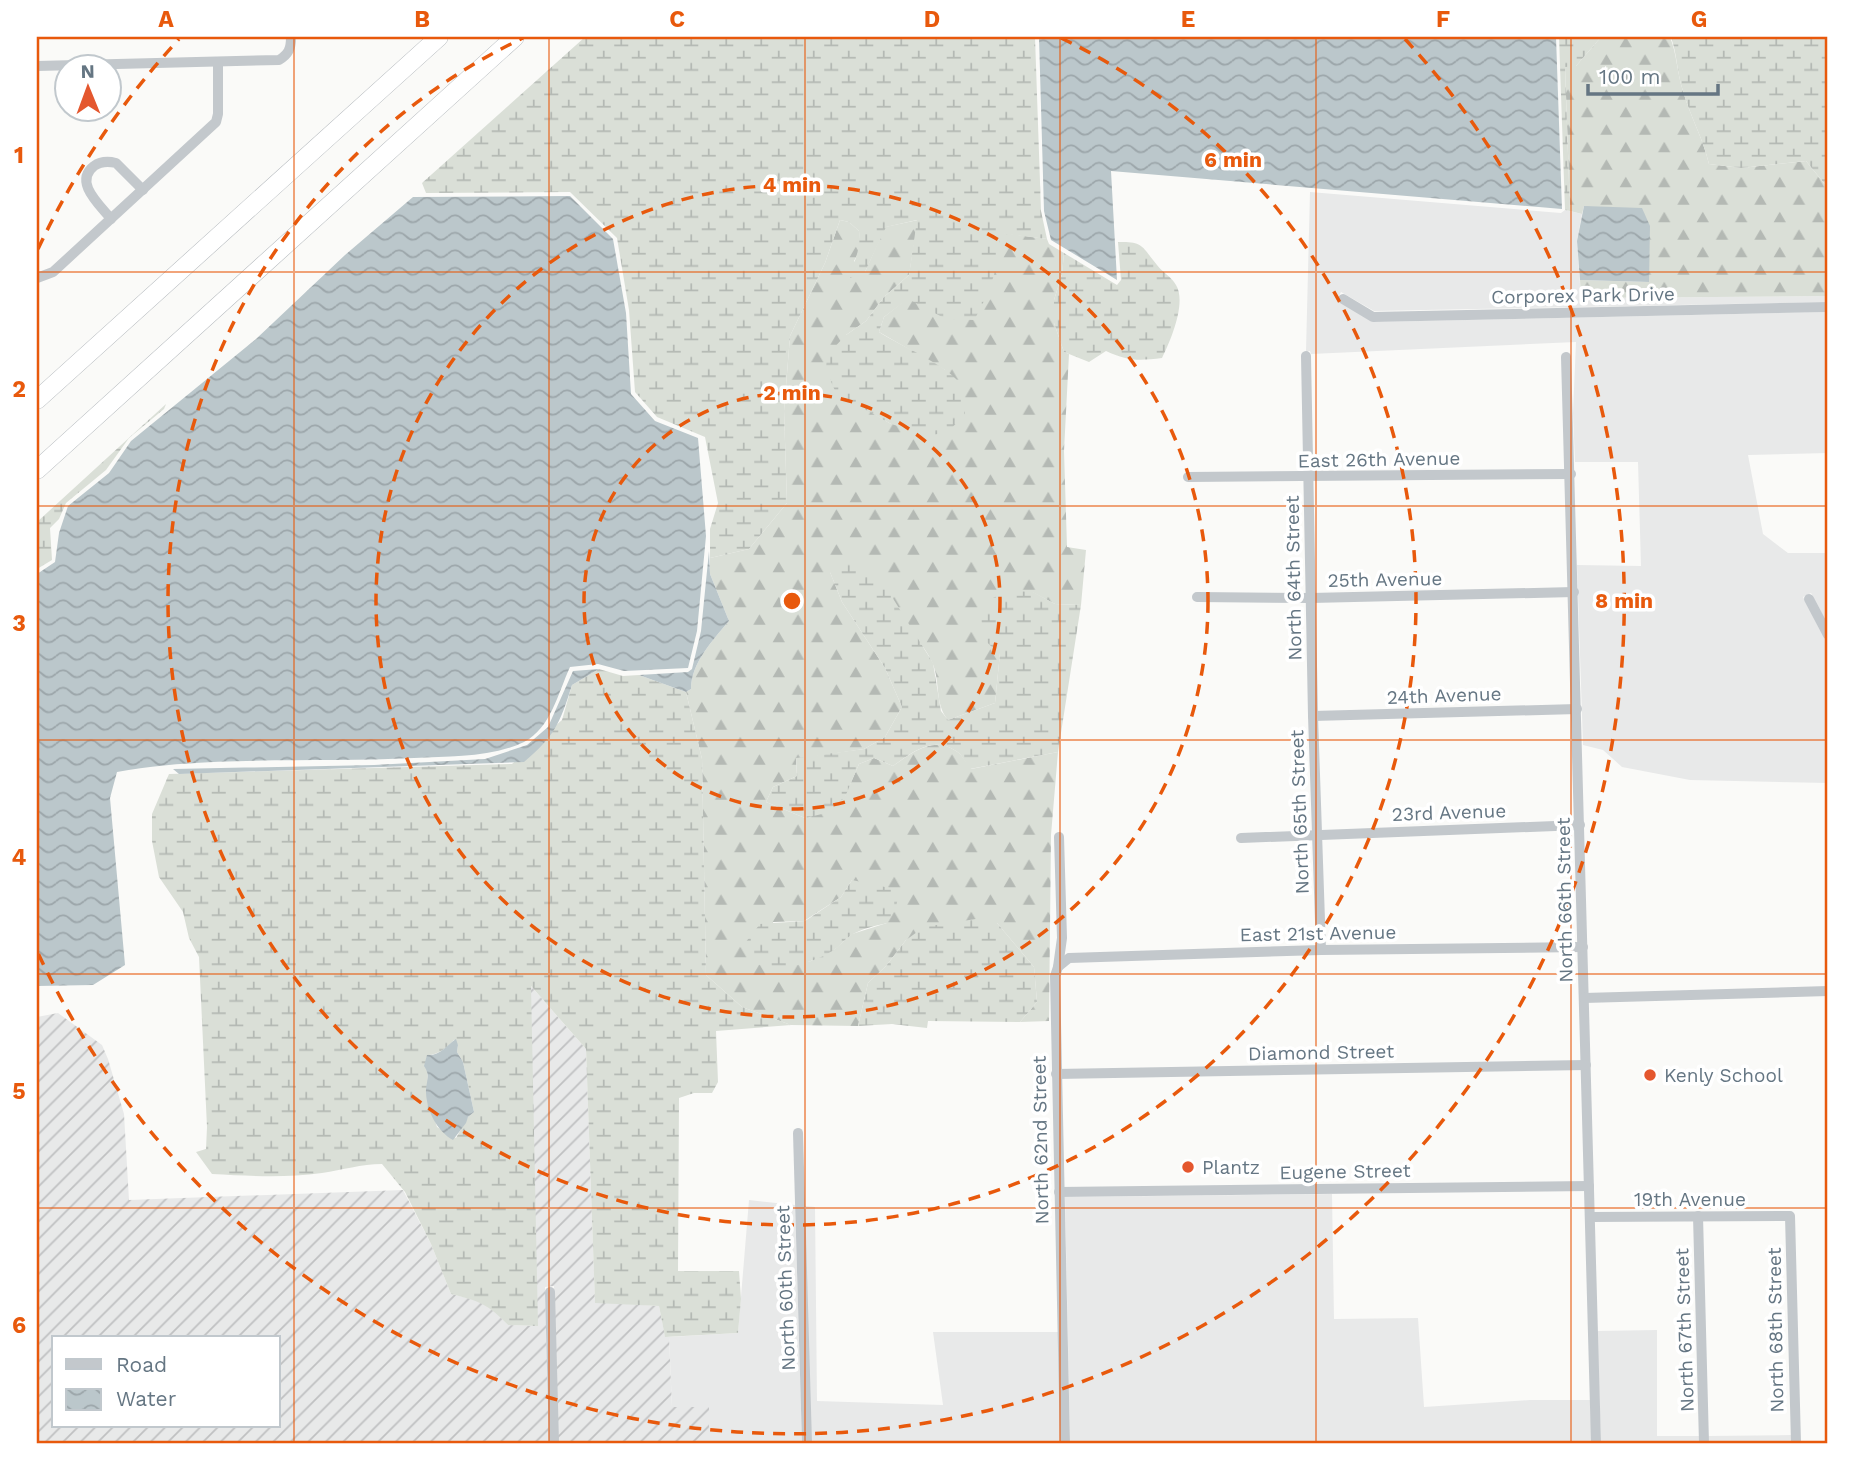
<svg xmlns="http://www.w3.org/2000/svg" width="1865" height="1480" font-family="'Work Sans',sans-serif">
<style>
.built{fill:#e8e9e9}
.industrial{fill:url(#industrial-furrows);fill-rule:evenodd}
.forest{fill:url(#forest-firs);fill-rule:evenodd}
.wetland{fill:url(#wetland-marsh);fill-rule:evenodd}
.water{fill:url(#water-waves)}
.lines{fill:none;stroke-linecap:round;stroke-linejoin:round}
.motorway-casing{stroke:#b4b9bd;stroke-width:19}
.minor{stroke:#c3c8cc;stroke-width:10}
.motorway{stroke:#fff;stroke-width:18}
.grid{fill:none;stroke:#e8590c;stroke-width:2;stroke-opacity:0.55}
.ring{fill:none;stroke:#e8590c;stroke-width:3.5;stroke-dasharray:12 9}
.poi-dot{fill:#e4572e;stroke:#fff;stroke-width:2.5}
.labels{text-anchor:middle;stroke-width:7;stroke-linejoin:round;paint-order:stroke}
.street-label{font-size:19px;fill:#657683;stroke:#fff}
.poi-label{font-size:19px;fill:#657683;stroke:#fff;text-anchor:start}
.centre{fill:#e8590c;stroke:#fff;stroke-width:3.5}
.ring-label{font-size:21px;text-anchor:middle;font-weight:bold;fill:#e8590c;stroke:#fff;stroke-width:7;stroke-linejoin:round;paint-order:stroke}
.neatline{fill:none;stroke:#e8590c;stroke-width:2.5}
.grid-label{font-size:23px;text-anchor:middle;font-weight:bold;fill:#e8590c}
</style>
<defs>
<pattern id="industrial-furrows" width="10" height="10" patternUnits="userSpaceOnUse" patternTransform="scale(1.75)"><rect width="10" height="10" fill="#e8e9e9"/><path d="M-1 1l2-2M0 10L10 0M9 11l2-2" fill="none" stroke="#c0c1c2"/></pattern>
<pattern id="forest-firs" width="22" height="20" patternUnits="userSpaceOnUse" patternTransform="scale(1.75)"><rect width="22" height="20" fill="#dadfd7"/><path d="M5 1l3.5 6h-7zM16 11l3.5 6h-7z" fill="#b4b9b4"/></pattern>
<pattern id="wetland-marsh" width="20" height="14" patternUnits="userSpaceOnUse" patternTransform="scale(1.75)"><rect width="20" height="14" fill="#dadfd7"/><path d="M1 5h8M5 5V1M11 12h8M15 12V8" fill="none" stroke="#b4b9b4"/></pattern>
<pattern id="water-waves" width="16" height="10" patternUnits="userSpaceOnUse" patternTransform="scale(1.75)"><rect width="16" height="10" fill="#bbc7cb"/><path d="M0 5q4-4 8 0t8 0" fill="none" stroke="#9ca6aa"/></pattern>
</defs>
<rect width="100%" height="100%" fill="#fafaf8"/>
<g class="built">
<path d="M1310,192L1561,213L1565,210L1582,214L1577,241L1581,298L1828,296V302L1374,311L1341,292L1337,300L1373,322L1828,312V453L1748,455L1763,534L1788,553H1828V625L1811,593L1803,597L1828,645V783L1690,780L1622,767L1603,750L1583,745L1577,565L1641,566L1638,462H1575L1573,413L1576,342L1311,354L1310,351H1306Z"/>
<path d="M1332,1194L1334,1319L1418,1318L1424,1407L1530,1400H1590L1592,1443H1070L1065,1197Z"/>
<path d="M749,1200L795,1205L802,1443H709V1407H672L669,1337L738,1333Z"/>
<path d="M804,1206L815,1207L817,1401L943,1405L933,1332H1058L1061,1443H811Z"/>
<path d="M1657,1330V1436H1700V1443H1601L1597,1331Z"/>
<path d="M1791,1435V1443H1709L1708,1436Z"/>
</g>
<path class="industrial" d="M530,985L586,1049L595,1302L659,1306L665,1336L669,1337L672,1407H709V1443H558L554,1286L545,1287L549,1443H37V1017L58,1013L102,1045L108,1059L124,1114L129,1200L403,1190L431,1244L451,1294L472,1299L491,1307L508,1325L537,1326ZM54,1338H278V1426H54Z"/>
<g class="forest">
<path d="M1601,37H1670C1677,54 1677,73 1683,91C1690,116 1703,138 1709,164L1741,168L1806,161L1828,188V296L1581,298L1580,280L1649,282L1584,206L1582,214L1570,211L1565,66H1576Z"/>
<path d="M840,220L849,222L859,231L861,248L854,261L865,272L885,227L918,220L909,275L884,297L866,321L846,335L864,408L891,424L945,370L879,332L884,317L908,298L923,305L996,232L1047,239L1049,244L1064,253L1062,274L1054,300V323L1064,352L1069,354L1064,451L1067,547L1086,550L1081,605L1055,604L1032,592L1000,653L995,703L948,720C934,703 941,682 932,662C918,628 861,595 830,572L842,602L885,668L902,707L885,737L864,749L796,759L797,776L773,787L766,802L805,818L845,796L859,764L874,758L893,766C911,753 934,735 956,751C962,754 967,764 971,769L1058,752L1051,835L1049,1021L1020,1022L1037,1002L1034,967L997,923L906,940L886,966L868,983L858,1026L791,1025L742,1007L706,975L702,759L686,692L691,689C691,663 713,640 729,621L710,574V558L749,549L787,503L784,411L790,336L825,263ZM852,880L887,923L852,934L835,949L811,961L780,967L773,922L804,921L841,897Z"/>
</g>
<g class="wetland">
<path d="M585,37H1035L1041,211L1047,239L997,233C1007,251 985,303 974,320L946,319L908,299L884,317L879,332C901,346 944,364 959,382C966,391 965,404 965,414L947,433L929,435L891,424L836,393L826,370L827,355L846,335L866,321L884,297L909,275L917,220L886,227L865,272L850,278C854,258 861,252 859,231L849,222L840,220L825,263L790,336L784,411L787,503L749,549L710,558V529L718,503L705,437L657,417L635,392L629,310L617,238L570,192L426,193L422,183Z"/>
<path d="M1559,37H1601L1576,66L1565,67L1570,211L1565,210Z"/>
<path d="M1671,37H1828V188L1806,161L1741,168L1709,164C1703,138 1690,116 1683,91C1677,73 1677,54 1671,37Z"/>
<path d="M1118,242C1144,241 1142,247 1157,265C1162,272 1172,277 1176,285C1187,303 1170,342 1162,358C1139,361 1127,361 1106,351L1089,362L1064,352L1054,323V300L1062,274L1064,253L1117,285L1121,280Z"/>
<path d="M166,404L164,409L129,438L106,470L66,503L59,519L50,528L52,560L37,569V522Z"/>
<path d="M855,559L884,584L933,663L941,711L948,720L995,703L1000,653C979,637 971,628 983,602L1010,591L1033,592L1055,604L1081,605L1058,752L970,769C966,764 962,754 956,751C933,735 911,753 893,766L874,758L859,764L845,797L822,814L805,818L766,802L773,787L797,776L796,758L864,749L885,737L902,707L885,668L842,602L830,572Z"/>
<path d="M599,669L623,676L639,675L686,692L702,759L706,975L742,1007L791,1025L716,1031L718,1082L712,1093H694L679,1098L678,1271H739L741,1299L738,1333L665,1337L659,1306L595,1303L586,1049L531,986L538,1326L508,1325C488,1304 479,1301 451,1294L431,1244L405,1192L382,1164C361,1164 343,1170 322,1173C285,1178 250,1176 212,1174L196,1152L206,1149L207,1127L199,957L189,938L183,912L159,877L152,841V814L169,774L512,764L562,720L572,685ZM454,1040L458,1045L457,1052L463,1062L474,1112L468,1117L456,1138L437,1127C429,1103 427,1080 427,1055C439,1055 446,1048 454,1040Z"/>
<path d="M852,880L899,890L896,908L887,923C875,926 860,929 850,936C844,940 840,946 834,950C810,965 775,974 750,961L745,943L760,924L805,921L841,897Z"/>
<path d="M982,918L997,923L1034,967L1037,1002L1020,1022L928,1021L927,1028L892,1024L858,1026L868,983L886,966L906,940L924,927Z"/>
</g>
<g class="water">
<path d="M1039,37H1556L1562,209L1111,171L1117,280L1051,240L1044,211Z"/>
<path d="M570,196L613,239L626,313L631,394L655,421L698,438L706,536L697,631L688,668L624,671L598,664L570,667C558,693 551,728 524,742C490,758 451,756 414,758C317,763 211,755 117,772L110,798L125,965L93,985L37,986V574L55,562L59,533L68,506L109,473L131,441L256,339L345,255L413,197Z"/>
<path d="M1584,206L1642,208L1650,226L1649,282L1580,280L1577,241Z"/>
<path d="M709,551L710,574L729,621C713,640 691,663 691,689L686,692L639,675L688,672L692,669L701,631Z"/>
<path d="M599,669L572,685C560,723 555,736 524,762L179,774L173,769L374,765L485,759L527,745L548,727L573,671Z"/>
<path d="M456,1039L458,1045L457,1052L463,1062L474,1112L468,1117L466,1123L453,1140C437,1131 427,1111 426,1093C426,1081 431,1076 424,1066L427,1055C440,1056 446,1046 456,1039Z"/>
</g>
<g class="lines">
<defs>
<g id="motorway">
<path d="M37,400L439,37"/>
<path d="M37,470L515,37"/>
</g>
</defs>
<use href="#motorway" class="motorway-casing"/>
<g class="minor">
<path d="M37,66L279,60C289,54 291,48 291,37"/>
<path d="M111,219C100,205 73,182 94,166C101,161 108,161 116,163L143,190"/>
<path d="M37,278L53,272L216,122L218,114V62"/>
<path d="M1343,299L1373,317L1828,307"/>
<path d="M1306,356L1313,716L1321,950"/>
<path d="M1566,357L1596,1443"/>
<path d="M1188,477L1571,474"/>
<path d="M1197,597L1311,598L1574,592"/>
<path d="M1809,599L1828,635"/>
<path d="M1313,716L1577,709"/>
<path d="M1059,837L1062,938L1058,967L1055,976L1065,1443"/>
<path d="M1241,838L1580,825"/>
<path d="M1058,967L1069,958L1321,950L1583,947"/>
<path d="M1584,998L1828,991"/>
<path d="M1056,1074L1586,1065"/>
<path d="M798,1133L807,1443"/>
<path d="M1059,1192L1589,1186"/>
<path d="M1698,1216L1704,1443"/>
<path d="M1590,1217L1790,1216L1796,1443"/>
<path d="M550,1292L554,1443"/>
</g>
<use href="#motorway" class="motorway"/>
</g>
<path class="grid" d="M294,37V1443M549,37V1443M805,37V1443M1060,37V1443M1316,37V1443M1571,37V1443M37,272H1828M37,506H1828M37,740H1828M37,974H1828M37,1208H1828"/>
<g class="ring">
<circle cx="792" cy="601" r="208"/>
<circle cx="792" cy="601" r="416"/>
<path d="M1061 38A624 624 0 1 1 523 38"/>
<path d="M38 249A832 832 0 0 1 179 39M1405 39A832 832 0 1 1 38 953"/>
</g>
<g class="poi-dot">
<circle cx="1650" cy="1075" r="7"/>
<circle cx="1188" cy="1167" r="7"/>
</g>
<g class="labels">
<g class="street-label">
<text transform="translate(1583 295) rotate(-1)" y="7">Corporex Park Drive</text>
<text transform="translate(1379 459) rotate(-1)" y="7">East 26th Avenue</text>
<text transform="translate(1293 578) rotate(-91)" y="7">North 64th Street</text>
<text transform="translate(1385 579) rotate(-1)" y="7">25th Avenue</text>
<text transform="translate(1444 695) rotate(-2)" y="7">24th Avenue</text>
<text transform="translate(1299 812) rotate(-92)" y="7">North 65th Street</text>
<text transform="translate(1449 812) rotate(-2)" y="7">23rd Avenue</text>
<text transform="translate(1564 900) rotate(-91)" y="7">North 66th Street</text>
<text transform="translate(1318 933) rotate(-1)" y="7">East 21st Avenue</text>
<text transform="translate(1321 1052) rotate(-1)" y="7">Diamond Street</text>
<text transform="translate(1040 1140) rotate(-91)" y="7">North 62nd Street</text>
<text transform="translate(1345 1171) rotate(-1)" y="7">Eugene Street</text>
<text x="1690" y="1206">19th Avenue</text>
<text transform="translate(785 1288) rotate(-92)" y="7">North 60th Street</text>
<text transform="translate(1684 1330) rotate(-92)" y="7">North 67th Street</text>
<text transform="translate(1775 1330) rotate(-91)" y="7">North 68th Street</text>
</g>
<g class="poi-label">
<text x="1664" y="1082">Kenly School</text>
<text x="1202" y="1174">Plantz</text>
</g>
</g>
<circle cx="792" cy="601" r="10" class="centre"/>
<g class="ring-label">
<text x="1233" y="167">6 min</text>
<text x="792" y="192">4 min</text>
<text x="792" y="400">2 min</text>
<text x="1624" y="608">8 min</text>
</g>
<rect width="1865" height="1480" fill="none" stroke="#ffffff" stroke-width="77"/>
<rect x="52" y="1336" width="228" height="91" fill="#ffffff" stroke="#c1c8cd" stroke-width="2"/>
<rect x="66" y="1359" width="35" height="10" fill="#c3c8cc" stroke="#c1c8cd" stroke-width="2"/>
<text x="116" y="1372" font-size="21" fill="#657683">Road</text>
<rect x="66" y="1389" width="35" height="21" fill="url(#water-waves)" stroke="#c1c8cd" stroke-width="2"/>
<text x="116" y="1406" font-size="21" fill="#657683">Water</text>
<g transform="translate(88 88) rotate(359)"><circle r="33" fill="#ffffff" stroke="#c1c8cd" stroke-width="2"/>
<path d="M0-5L12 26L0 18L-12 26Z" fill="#e4572e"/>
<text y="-10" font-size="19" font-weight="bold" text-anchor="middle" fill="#657683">N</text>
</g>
<path d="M1588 84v10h130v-10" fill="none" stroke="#657683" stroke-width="3.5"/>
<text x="1599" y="84" font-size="21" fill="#657683" stroke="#ffffff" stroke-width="5" paint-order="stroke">100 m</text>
<rect x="38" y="38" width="1788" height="1404" class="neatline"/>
<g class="grid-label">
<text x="166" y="27">A</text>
<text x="422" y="27">B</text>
<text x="677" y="27">C</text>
<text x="932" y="27">D</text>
<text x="1188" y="27">E</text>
<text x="1443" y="27">F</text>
<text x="1699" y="27">G</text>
<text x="19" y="163">1</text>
<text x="19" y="397">2</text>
<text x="19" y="631">3</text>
<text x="19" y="865">4</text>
<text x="19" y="1099">5</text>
<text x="19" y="1333">6</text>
</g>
</svg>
